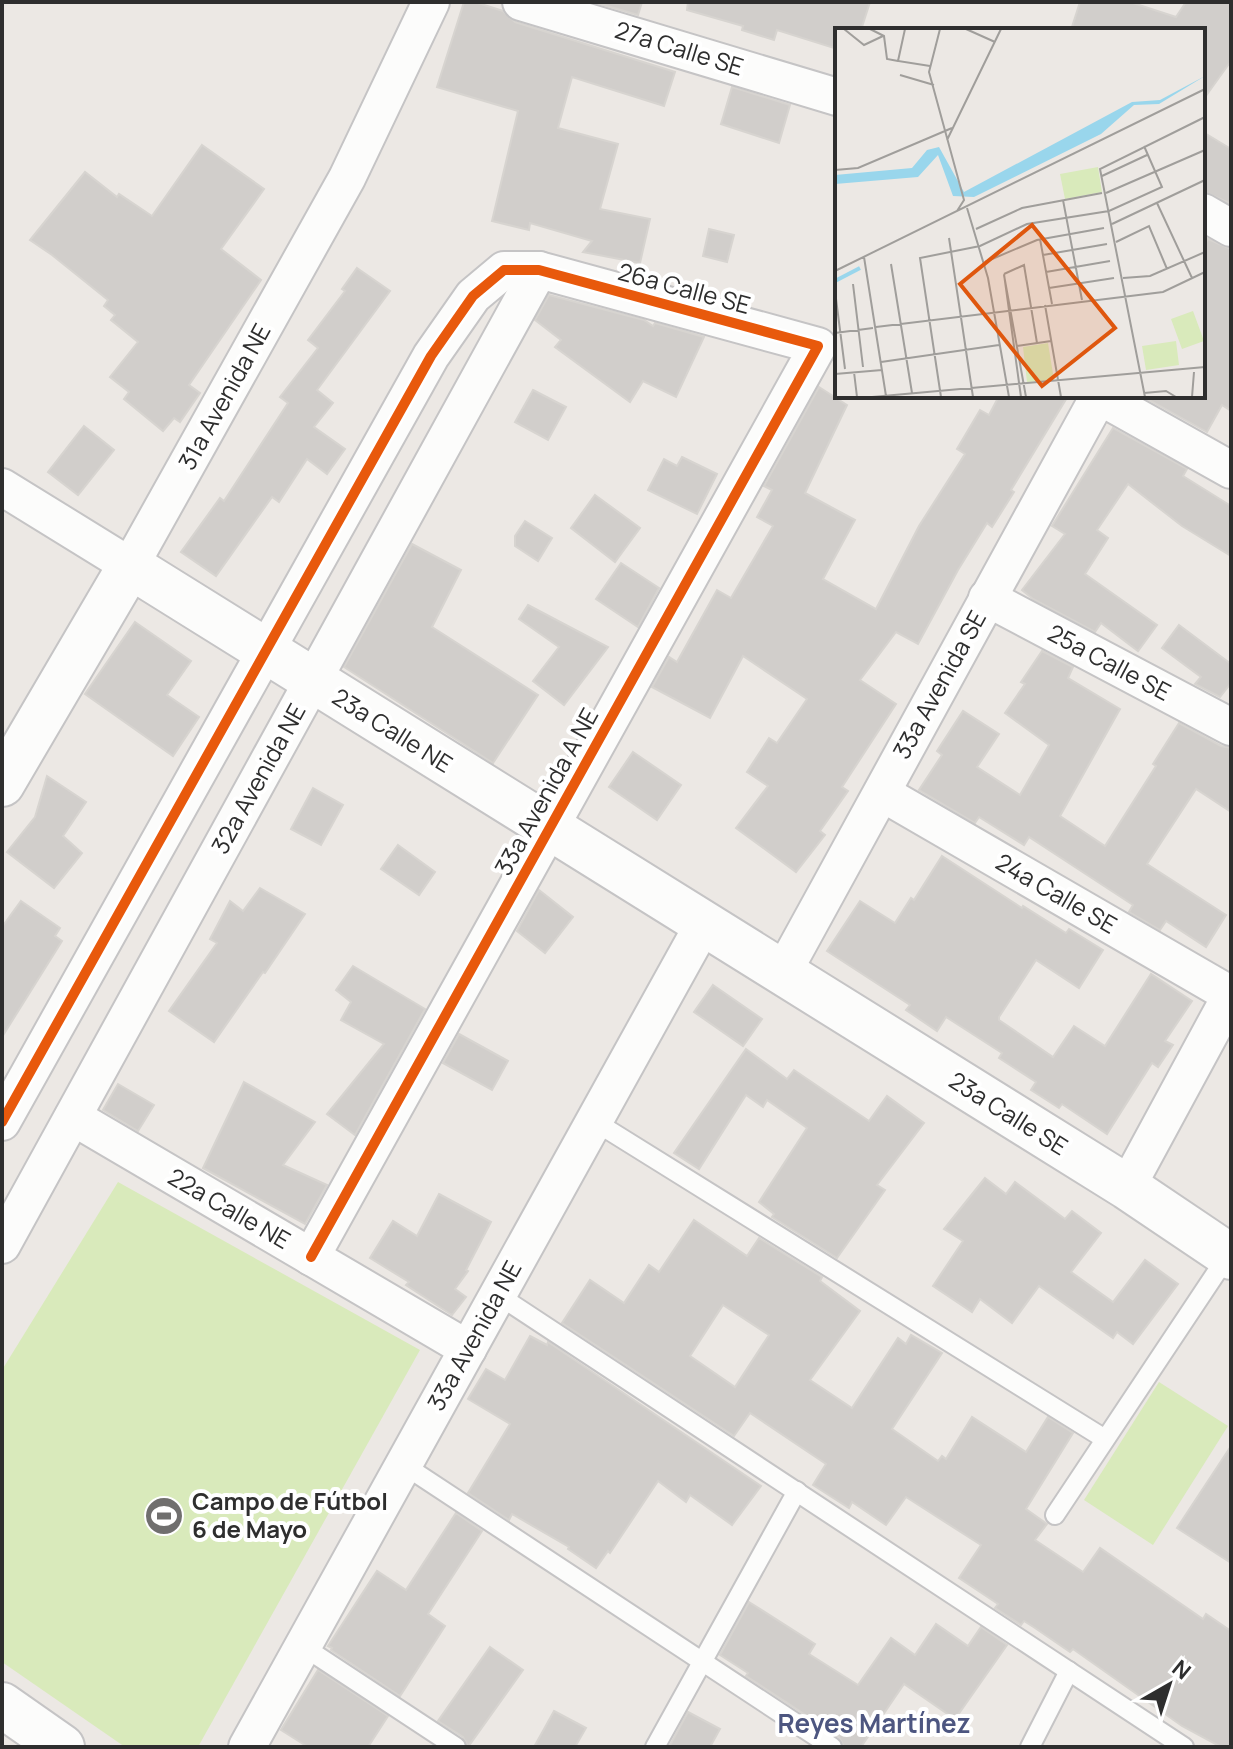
<svg xmlns="http://www.w3.org/2000/svg" width="1233" height="1749" font-family="Manrope,sans-serif">
<style>
.pitch{fill:#d9eabb}
.building{fill:#d1cecb;stroke:#d7d4d0;stroke-width:2;fill-rule:evenodd}
.lines{fill:none;stroke-linecap:round;stroke-linejoin:round}
.service-casing{stroke:#c5c4c5;stroke-width:22}
.minor-casing{stroke:#c5c4c5;stroke-width:40}
.tertiary-casing{stroke:#c5c4c5;stroke-width:48}
.service{stroke:#fcfcfb;stroke-width:18}
.minor{stroke:#fcfcfb;stroke-width:36}
.tertiary{stroke:#fcfcfb;stroke-width:44}
.cycleway-casing{stroke:#fff;stroke-width:15}
.cycleway{stroke:#e8590c;stroke-width:10}
.labels{text-anchor:middle;stroke-width:8;stroke-linejoin:round;paint-order:stroke}
.street-label{font-size:24px;fill:#2e2e2e;stroke:#fff}
.poi-label{font-size:24px;font-weight:bold;fill:#2e2e2e;stroke:#fff;text-anchor:start}
.neighbourhood-label{font-size:26px;font-weight:bold;fill:#4d5680;stroke:#fff}
.inset-river{fill:none;stroke:#99d6ec;stroke-width:4}
.inset-road{fill:none;stroke:#a09e9b;stroke-width:2}
.view{fill:#df570e;fill-opacity:0.15;stroke:#df570e;stroke-width:4}
.inset-edge{fill:none;stroke:#2e2e2e;stroke-width:4}
</style>
<rect width="100%" height="100%" fill="#ece8e4"/>
<g class="pitch">
<path d="M118,1182L420,1350L198,1747H125L2,1662V1370Z"/>
<path d="M1159,1382L1228,1426L1153,1545L1084,1500Z"/>
</g>
<g class="building">
<path d="M464,2H475L503,11L515,22L675,72L664,106L572,77L558,128L618,144L600,209L650,219L640,263L583,252L592,241L530,223L529,230L492,221L518,111L437,87Z"/>
<path d="M594,2H642L638,15Z"/>
<path d="M688,2H870L861,30H837V49L777,30L774,40L742,30L743,26L687,10Z"/>
<path d="M1080,2H1130L1176,17L1186,2H1231V61L1203,100V30H1071Z"/>
<path d="M732,87L790,105L779,143L721,124Z"/>
<path d="M1203,132L1231,149V204L1203,191Z"/>
<path d="M202,145L264,189L221,249L261,280L189,385L200,393L180,422L174,418L163,431L124,399L129,392L110,377L138,342L111,320L115,315L104,306L108,300L52,255L30,240L85,172L117,197L119,194L152,216Z"/>
<path d="M709,229L734,235L727,262L703,256Z"/>
<path d="M1208,239L1231,249V411L1222,405L1207,432L1142,396H1203V248Z"/>
<path d="M357,268L390,291L317,390L333,403L314,427L345,449L327,474L307,459L279,502L272,497L216,576L181,552L220,498L224,501L288,403L280,397L318,348L308,340L345,291L342,289Z"/>
<path d="M549,295L644,320L653,326L655,323L704,337L676,397L643,381L630,402L555,347L561,340L535,320Z"/>
<path d="M819,387L847,405L805,493L855,520L823,579L876,609L919,526L965,454L957,449L980,410L989,415L999,396H1068L1011,490L1014,492L992,527L987,523L958,570L918,644L896,632L860,680L896,704L842,787L848,791L820,831L825,835L796,872L736,828L768,786L747,772L769,738L777,743L807,699L743,656L710,718L652,687L669,657L677,662L717,590L731,598L773,526L757,517L772,490L764,486Z"/>
<path d="M533,390L566,407L548,440L515,422Z"/>
<path d="M84,426L114,450L78,495L48,472Z"/>
<path d="M1113,428L1187,469L1183,476L1231,506V556L1182,526L1128,484L1097,530L1108,538L1085,574L1157,625L1138,651L1101,623L1095,632L1033,599L1022,590L1065,534L1052,526Z"/>
<path d="M682,457L717,474L697,514L648,490L664,459L677,466Z"/>
<path d="M595,495L640,528L615,562L571,528Z"/>
<path d="M525,521L552,538L538,561L515,546V536Z"/>
<path d="M412,544L461,570L432,627L538,695L493,763L344,667Z"/>
<path d="M621,563L659,588L638,627L596,599Z"/>
<path d="M528,605L608,647L564,705L533,681L559,647L519,619Z"/>
<path d="M135,622L191,661L167,695L199,717L173,756L85,694Z"/>
<path d="M1179,625L1231,664V683L1220,697L1195,684L1201,677L1162,648Z"/>
<path d="M1042,651L1073,667L1068,678L1120,709L1060,816L1105,846L1156,766L1153,764L1179,723L1221,746L1231,748V812L1196,789L1147,864L1226,915L1206,947L1166,921L1160,930L1129,912L1133,905L1029,837L1024,845L979,817L975,823L919,790L942,755L937,751L963,711L999,734L977,767L1020,795L1049,745L1005,713L1025,684L1021,682Z"/>
<path d="M633,752L681,785L657,820L609,787Z"/>
<path d="M47,776L86,802L63,836L82,853L54,888L7,852L35,817Z"/>
<path d="M313,788L343,805L321,845L291,829Z"/>
<path d="M398,845L435,872L419,895L381,869Z"/>
<path d="M942,856L1022,908L1023,906L1066,933L1069,929L1103,950L1079,988L1036,960L999,1017V1020L1053,1057L1074,1026L1105,1046L1151,974L1192,1001L1165,1041L1173,1045L1158,1067L1152,1063L1107,1134L1062,1104L1059,1108L1031,1090L1036,1082L999,1058L1002,1053L946,1017L937,1031L906,1010L910,1005L827,951L860,901L895,923L911,898L914,900Z"/>
<path d="M260,888L305,914L265,973L263,972L214,1042L169,1011L217,943L210,939L230,901L243,911Z"/>
<path d="M539,890L573,917L545,953L517,931Z"/>
<path d="M21,901L60,928L55,936L62,941L2,1037V927Z"/>
<path d="M353,966L425,1009L355,1135L327,1114L384,1044L341,1020L351,1002L336,990Z"/>
<path d="M713,985L762,1019L743,1046L694,1012Z"/>
<path d="M459,1034L508,1061L492,1090L443,1063Z"/>
<path d="M746,1049L787,1079L794,1070L869,1121L887,1096L924,1123L877,1185L885,1190L837,1258L772,1217L774,1214L759,1202L807,1128L767,1100L763,1107L746,1095L699,1169L674,1153Z"/>
<path d="M244,1082L315,1122L283,1165L327,1185L305,1224L203,1168Z"/>
<path d="M118,1084L154,1105L138,1131L103,1110Z"/>
<path d="M985,1178L1006,1194L1015,1182L1065,1219L1072,1211L1101,1233L1071,1272L1113,1302L1145,1260L1178,1284L1133,1344L1117,1332L1113,1338L1039,1286L1012,1323L980,1299L972,1312L933,1286L963,1241L944,1229Z"/>
<path d="M439,1194L491,1222L466,1270L468,1271L455,1289L466,1297L452,1315L406,1285L409,1282L370,1258L393,1221L417,1236Z"/>
<path d="M694,1220L747,1256L759,1238L822,1277L820,1281L860,1311L810,1380L852,1408L898,1338L906,1344L911,1335L942,1353L892,1429L938,1461L942,1456L946,1459L972,1417L1026,1452L1048,1417L1073,1433L1026,1509L1047,1524L1035,1540L1083,1572L1100,1548L1203,1619L1206,1614L1231,1631V1747H1221L1182,1726L1073,1649L1070,1652L1035,1628L1024,1621L1021,1625L995,1608L998,1604L959,1578L981,1545L906,1497L886,1525L852,1502L849,1508L813,1485L826,1464L750,1413L734,1436L562,1323L590,1280L624,1303L649,1265L659,1272ZM723,1305L769,1335L735,1387L690,1356Z"/>
<path d="M530,1336L547,1345L548,1342L761,1486L732,1525L690,1495L686,1502L658,1481L610,1553L608,1551L596,1568L568,1549L569,1547L512,1514L509,1520L468,1493L510,1424L468,1399L486,1369L505,1380Z"/>
<path d="M1231,1446V1563L1177,1528Z"/>
<path d="M456,1513L482,1531L428,1614L445,1626L400,1696L331,1650L332,1648L328,1646L377,1571L406,1590Z"/>
<path d="M749,1602L815,1644L809,1654L858,1685L891,1638L915,1655L936,1624L968,1646L981,1627L1007,1645L955,1719L904,1684L861,1747H844L839,1737L746,1676L748,1673L720,1655Z"/>
<path d="M490,1647L523,1670L468,1747L463,1737L438,1721Z"/>
<path d="M318,1670L388,1716L368,1747H308L281,1730Z"/>
<path d="M554,1711L586,1728L575,1747H534Z"/>
<path d="M688,1712L720,1729L710,1747H669Z"/>
</g>
<g class="lines">
<defs>
<g id="service">
<path d="M594,1121L1105,1439"/>
<path d="M498,1295L1184,1747"/>
<path d="M404,1465L832,1747"/>
<path d="M1055,1515L1228,1255"/>
<path d="M304,1647L456,1747"/>
<path d="M655,1747L797,1491"/>
<path d="M1030,1747L1069,1671"/>
</g>
<g id="minor">
<path d="M521,2L837,97"/>
<path d="M1203,212L1231,228"/>
<path d="M1099,396L1231,470"/>
<path d="M2,487L130,566L347,178L431,2"/>
<path d="M987,598L1231,727"/>
<path d="M882,793L1231,995"/>
<path d="M782,974L1099,396"/>
<path d="M73,1117L468,1349"/>
<path d="M2,1122L431,356L473,296L504,270H539L818,346L311,1257"/>
<path d="M1127,1187L1231,995"/>
<path d="M2,1245L539,270"/>
<path d="M247,1747L703,925"/>
</g>
<g id="tertiary">
<path d="M2,784L130,566L1127,1187L1231,1257"/>
<path d="M2,1705L62,1747"/>
</g>
</defs>
<use href="#service" class="service-casing"/>
<use href="#minor" class="minor-casing"/>
<use href="#tertiary" class="tertiary-casing"/>
<use href="#service" class="service"/>
<use href="#minor" class="minor"/>
<use href="#tertiary" class="tertiary"/>
<defs>
<path id="cycleway" d="M2,1122L431,356L473,296L504,270H539L818,346L311,1257"/>
</defs>
<use href="#cycleway" class="cycleway-casing"/>
<use href="#cycleway" class="cycleway"/>
</g>
<defs>
<symbol id="stadium-disc" viewBox="-11 -11 22 22"><circle r="9.5" fill="#706f6e" stroke="#fff"/><path d="M0-5a6.5 5 0 1 0 0 10a6.5 5 0 1 0 0-10ZM-3.5-1.8h7v3.6h-7Z" fill="#fff"/></symbol>
</defs>
<g fill-rule="evenodd">
<use href="#stadium-disc" x="142" y="1494" width="44" height="44"/>
</g>
<g class="labels">
<g class="street-label">
<text transform="translate(679 49) rotate(17)" y="8">27a Calle SE</text>
<text transform="translate(684 289) rotate(15)" y="8">26a Calle SE</text>
<text transform="translate(225 397) rotate(-61)" y="8">31a Avenida NE</text>
<text transform="translate(1109 663) rotate(28)" y="8">25a Calle SE</text>
<text transform="translate(940 685) rotate(-61)" y="8">33a Avenida SE</text>
<text transform="translate(392 731) rotate(32)" y="8">23a Calle NE</text>
<text transform="translate(259 779) rotate(-61)" y="8">32a Avenida NE</text>
<text transform="translate(547 792) rotate(-61)" y="8">33a Avenida A NE</text>
<text transform="translate(1056 894) rotate(30)" y="8">24a Calle SE</text>
<text transform="translate(1008 1114) rotate(32)" y="8">23a Calle SE</text>
<text transform="translate(229 1209) rotate(30)" y="8">22a Calle NE</text>
<text transform="translate(475 1336) rotate(-61)" y="8">33a Avenida NE</text>
</g>
<g class="poi-label">
<text x="192" y="1510">Campo de Fútbol<tspan x="192" dy="28">6 de Mayo</tspan></text>
</g>
<g class="neighbourhood-label">
<text x="874" y="1733">Reyes Martínez</text>
</g>
</g>
<g transform="translate(835 28)">
<rect width="370" height="370" fill="#ece8e4"/>
<path d="M263,139L267,164L230,171L225,146ZM358,283L369,313L347,321L336,291ZM341,313L344,337L311,342L307,318ZM213,315L219,352L192,354L188,319Z" fill="#d9eabb"/>
<path d="M370,48L324,76L299,77L266,106L139,169L118,168L103,127L83,149L0,156V147L77,140L92,122L104,119L129,164L297,74L325,72Z" fill="#99d6ec"/>
<path class="inset-river" d="M0,253L25,240"/>
<path class="inset-road" d="M9,1L29,17L48,8M35,1L49,8L52,31L63,33M70,1L63,33L95,38M105,1L94,44L129,172L122,183M131,1L160,14M65,47L99,57M112,112L166,1M0,142L23,140L117,100M267,148L312,127M271,165L370,122M228,172L247,272M322,175L357,250M132,180L153,250L174,369M277,196L370,152M141,201L187,180L267,165M114,210L138,369M205,211L217,276M281,214L314,198L332,241M208,227L272,216M29,229L51,368M150,234L202,212L269,200M56,236L77,365M0,243L370,61M211,244L275,233M169,246L186,369M169,246L189,237L202,315M169,247L191,369M288,250L315,248L370,224M18,256L28,339M214,260L279,250M0,263L10,341M210,277L226,369M41,299L328,264L370,244M0,305L38,300M182,318L216,313M46,334L164,317M19,344L22,369M0,346L47,342M309,365L331,363L341,369M37,369L370,339M106,369L85,230L145,218L192,196L274,183L327,159L309,118M310,369L265,141L370,89M357,369L359,344"/>
<path class="view" d="M197,197L280,300L207,358L125,256Z"/>
<rect width="370" height="370" class="inset-edge"/>
</g>
<rect width="1233" height="1749" fill="none" stroke="#2e2e2e" stroke-width="8"/>
<g transform="translate(1169 1685) rotate(39)" stroke="#ffffff" stroke-width="6" paint-order="stroke">
<path d="M0-6L14 30L0 20L-14 30Z" fill="#2e2e2e"/>
<text y="-12" font-size="22" font-weight="bold" text-anchor="middle" fill="#2e2e2e">N</text>
</g>
</svg>
